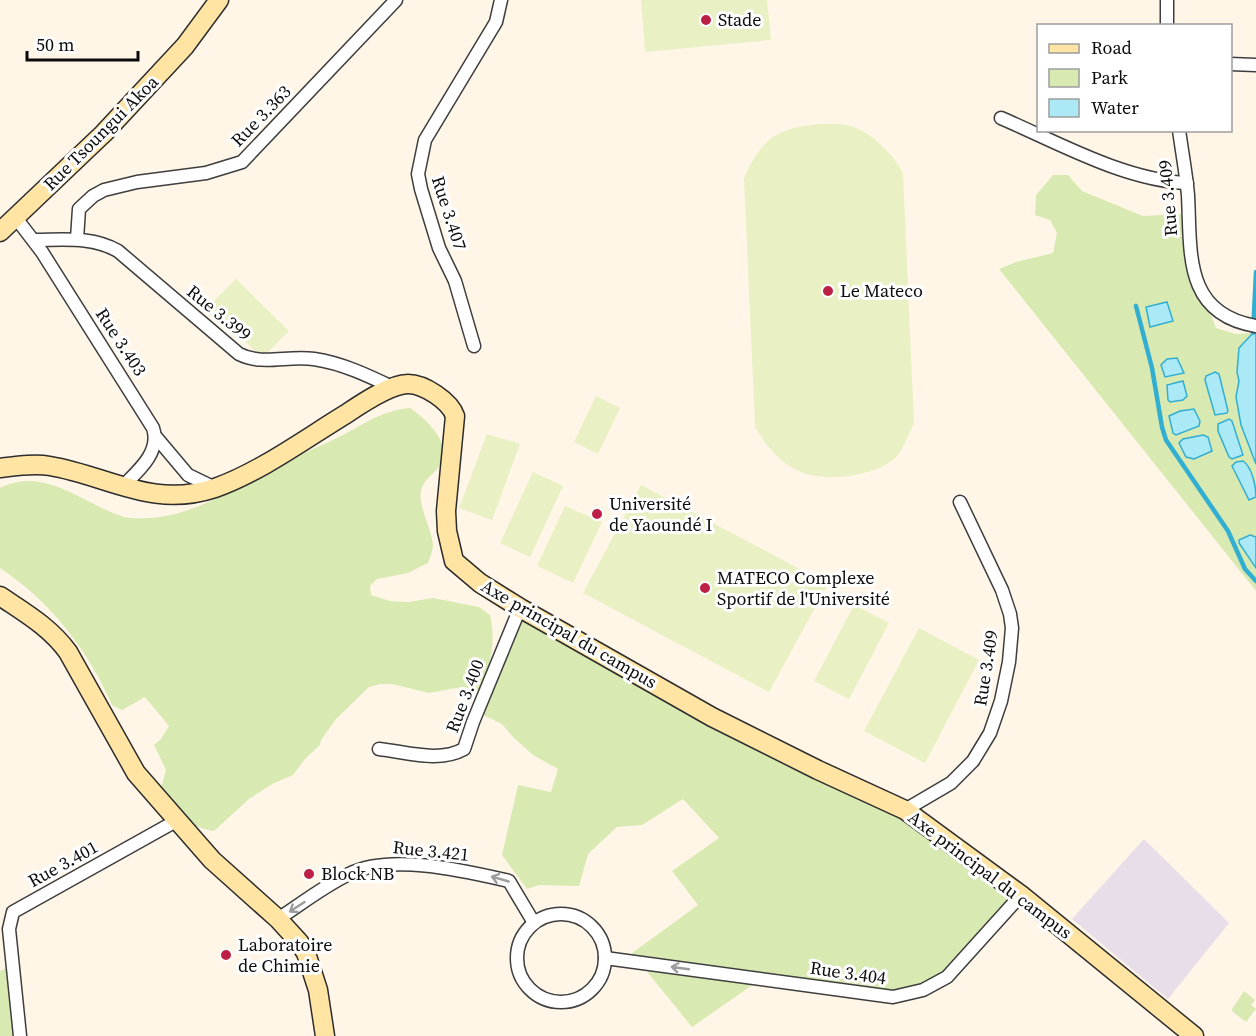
<svg xmlns="http://www.w3.org/2000/svg" width="1256" height="1036" font-family="'Source Serif 4',serif">
<style>
.industrial{fill:#e7deea}
.green{fill:#d9e9b2}
.pitch{fill:#e9f0c4}
.water{fill:#ace9f7;stroke:#31aed0;stroke-width:1.5}
.lines{fill:none;stroke-linecap:round;stroke-linejoin:round}
.stream{stroke:#31aed0;stroke-width:4.5}
.street-casing{stroke:#3e3e3e;stroke-width:15}
.secondary-casing{stroke:#2d2d2d;stroke-width:21}
.street{stroke:#fff;stroke-width:12}
.secondary{stroke:#ffe4a3;stroke-width:18}
.oneway{stroke:#9d9d9d}
.poi-dot{fill:#bc2145;stroke:#fff;stroke-width:2}
.labels{text-anchor:middle;stroke-width:6;stroke-linejoin:round;paint-order:stroke}
.poi-label{font-size:18px;fill:#0b0b0b;stroke:#fff;text-anchor:start}
.street-label{font-size:18px;fill:#0b0b0b;stroke:#fff}
</style>
<rect width="100%" height="100%" fill="#fff6e8"/>
<path class="industrial" d="M1144,839L1229,923L1168,999L1072,919Z"/>
<g class="green">
<path d="M1053,175H1068L1082,191L1143,216L1181,214L1190,237L1198,280L1216,328L1236,334L1253,333L1239,348L1237,372L1239,381L1236,398L1241,425L1256,464V591L999,269L1016,262L1053,253L1057,233L1050,220L1035,215L1036,195Z"/>
<path d="M410,408C426,419 453,443 440,465C435,474 424,478 421,491C418,507 432,529 433,545C433,550 430,558 428,563L408,573L377,579L370,586L371,595L390,601L409,602L433,598L479,607L490,615C496,642 491,664 480,690L462,687L429,693L392,684H381L369,687L336,719L321,740L320,745L305,759L293,775L272,784L249,799L214,831C185,827 178,809 161,788L166,770L154,745L161,739L169,726L145,697L122,710L112,705C88,650 51,602 0,568V488C44,465 83,504 124,517C131,519 143,518 151,518C199,514 235,487 277,466C298,455 321,446 343,435C365,423 384,410 410,408Z"/>
<path d="M520,608L905,810L1021,895L947,977L893,997L761,979L692,1027L632,953L698,905L672,871L719,838L683,799L642,825L617,827L588,854L579,886L539,885L527,889L502,855L518,785L551,792L558,769L533,755L513,737L502,724L477,712Z"/>
<path d="M13,964L20,1036H0V971Z"/>
<path d="M1244,991L1255,1000L1251,1005L1256,1009L1246,1022L1233,1012L1232,1009Z"/>
</g>
<g class="pitch">
<path d="M641,0H767L771,40L645,52Z"/>
<path d="M820,124C831,124 844,123 854,127C874,135 893,154 903,173L914,423C909,433 904,448 897,456C885,468 870,472 855,475C806,483 780,469 755,427L744,178C762,138 777,128 820,124Z"/>
<path d="M236,279L289,331L262,358L209,306Z"/>
<path d="M596,396L620,408L598,454L574,442Z"/>
<path d="M487,434L520,444L492,520L459,508Z"/>
<path d="M533,472L563,486L530,557L500,543Z"/>
<path d="M641,485L828,584L769,692L583,593Z"/>
<path d="M565,506L602,522L573,583L537,566Z"/>
<path d="M854,605L889,623L849,699L814,681Z"/>
<path d="M919,628L979,660L925,763L864,731Z"/>
</g>
<g class="water">
<path d="M1167,302L1173,321L1150,327L1146,307Z"/>
<path d="M1253,333H1256V464L1241,425L1236,397L1239,381L1237,372L1239,348Z"/>
<path d="M1177,358L1184,373L1165,377L1161,365L1167,359Z"/>
<path d="M1215,372L1219,374L1220,378L1228,411L1227,413L1215,415L1205,380L1206,376Z"/>
<path d="M1183,381L1187,396L1183,400L1170,402L1168,400L1167,385Z"/>
<path d="M1194,409L1200,421L1199,426L1176,435L1173,433L1169,416L1180,411Z"/>
<path d="M1229,419L1232,421L1243,455L1232,459L1229,457L1218,431V424Z"/>
<path d="M1203,435L1208,437L1212,451L1194,459L1186,457L1179,443L1183,439Z"/>
<path d="M1243,461C1252,467 1256,486 1256,497L1249,500L1232,466L1236,462Z"/>
<path d="M1250,535L1256,537V568L1239,543V540Z"/>
</g>
<g class="lines">
<g class="stream">
<path d="M1136,306L1152,368L1162,427L1166,440L1228,531L1245,569L1256,581"/>
<path d="M1253,333L1256,272"/>
</g>
<defs>
<g id="street">
<path d="M1167,26V0"/>
<path d="M1230,64L1256,65"/>
<path d="M1001,118C1059,143 1124,180 1187,183"/>
<path d="M1179,130C1182,152 1186,173 1188,195C1191,252 1183,314 1256,326"/>
<path d="M16,218L42,252L153,428C161,452 138,471 123,486"/>
<path d="M77,239L79,209L93,196L104,190L137,182L206,173L242,162L396,0"/>
<path d="M34,240C63,240 92,236 118,251L239,354C263,366 288,355 314,359C342,363 369,376 394,388"/>
<path d="M474,346L455,281L439,248L421,189L418,174L425,140L496,22L501,0"/>
<path d="M156,437L188,475L215,488"/>
<path d="M379,749C407,752 439,763 464,749L473,722L520,608"/>
<path d="M905,810L951,783L973,761L990,733L1001,701L1009,662L1012,628L1010,614L1002,590L960,502"/>
<circle cx="561" cy="958" r="44"/>
<path d="M278,919C301,904 324,886 349,874C391,853 465,871 509,881L534,923"/>
<path d="M605,958L893,997L923,990L947,977L1021,895"/>
<path d="M20,1036L9,929L13,912L176,821"/>
</g>
<g id="secondary">
<path d="M0,232L104,133L185,46L219,0"/>
<path d="M0,468C16,466 34,463 50,466C109,476 152,509 215,488C260,472 305,439 346,414C361,404 390,384 408,384C424,384 450,401 455,416L446,511L447,531L454,561L480,583L520,608L712,717L818,770L905,810L1021,895L1194,1036"/>
<path d="M0,596C25,613 50,627 68,652L136,773L212,860L278,919L299,942L306,953L318,990L325,1036"/>
</g>
</defs>
<use href="#street" class="street-casing"/>
<use href="#secondary" class="secondary-casing"/>
<use href="#street" class="street"/>
<use href="#secondary" class="secondary"/>
</g>
<defs><path id="oneway-shaft" d="M-6 0H5M1.5-3L5.5 0L1.5 3" fill="none" stroke-width="1.6" stroke-linecap="round" stroke-linejoin="round" transform="scale(1.5)"/></defs>
<g class="oneway">
<use href="#oneway-shaft" transform="translate(500 879) rotate(-164)"/>
<use href="#oneway-shaft" transform="translate(297 907) rotate(147)"/>
<use href="#oneway-shaft" transform="translate(680 968) rotate(-172)"/>
</g>
<g class="poi-dot">
<circle cx="706" cy="20" r="6"/>
<circle cx="828" cy="291" r="6"/>
<circle cx="597" cy="514" r="6"/>
<circle cx="705" cy="588" r="6"/>
<circle cx="309" cy="874" r="6"/>
<circle cx="226" cy="955" r="6"/>
</g>
<g class="labels">
<g class="poi-label">
<text x="718" y="26">Stade</text>
<text x="840" y="297">Le Mateco</text>
<text x="609" y="510">Université<tspan x="609" dy="21">de Yaoundé I</tspan></text>
<text x="717" y="584">MATECO Complexe<tspan x="717" dy="21">Sportif de l'Université</tspan></text>
<text x="321" y="880">Block NB</text>
<text x="238" y="951">Laboratoire<tspan x="238" dy="21">de Chimie</tspan></text>
</g>
<g class="street-label">
<text transform="translate(261 116) rotate(-46)" y="6">Rue 3.363</text>
<text transform="translate(101 133) rotate(-45)" y="6">Rue Tsoungui Akoa</text>
<text transform="translate(1168 198) rotate(-95)" y="6">Rue 3.409</text>
<text transform="translate(449 213) rotate(72)" y="6">Rue 3.407</text>
<text transform="translate(219 313) rotate(39)" y="6">Rue 3.399</text>
<text transform="translate(121 342) rotate(57)" y="6">Rue 3.403</text>
<text transform="translate(569 634) rotate(30)" y="6">Axe principal du campus</text>
<text transform="translate(986 668) rotate(-81)" y="6">Rue 3.409</text>
<text transform="translate(465 696) rotate(-69)" y="6">Rue 3.400</text>
<text transform="translate(431 851) rotate(6)" y="6">Rue 3.421</text>
<text transform="translate(63 864) rotate(-29)" y="6">Rue 3.401</text>
<text transform="translate(990 875) rotate(37)" y="6">Axe principal du campus</text>
<text transform="translate(848 973) rotate(8)" y="6">Rue 3.404</text>
</g>
</g>
<rect x="1037" y="24" width="195" height="108" fill="#ffffff" stroke="#9d9d9d" stroke-width="1.5"/>
<rect x="1049" y="44" width="30" height="9" fill="#ffe4a3" stroke="#9d9d9d" stroke-width="1.5"/>
<text x="1091" y="54" font-size="18" fill="#0b0b0b">Road</text>
<rect x="1049" y="69" width="30" height="18" fill="#d9e9b2" stroke="#9d9d9d" stroke-width="1.5"/>
<text x="1091" y="84" font-size="18" fill="#0b0b0b">Park</text>
<rect x="1049" y="99" width="30" height="18" fill="#ace9f7" stroke="#9d9d9d" stroke-width="1.5"/>
<text x="1091" y="114" font-size="18" fill="#0b0b0b">Water</text>
<path d="M27 51v9h111v-9" fill="none" stroke="#0b0b0b" stroke-width="3"/>
<text x="36" y="51" font-size="18" fill="#0b0b0b" stroke="#ffffff" stroke-width="4.5" paint-order="stroke">50 m</text>
</svg>
